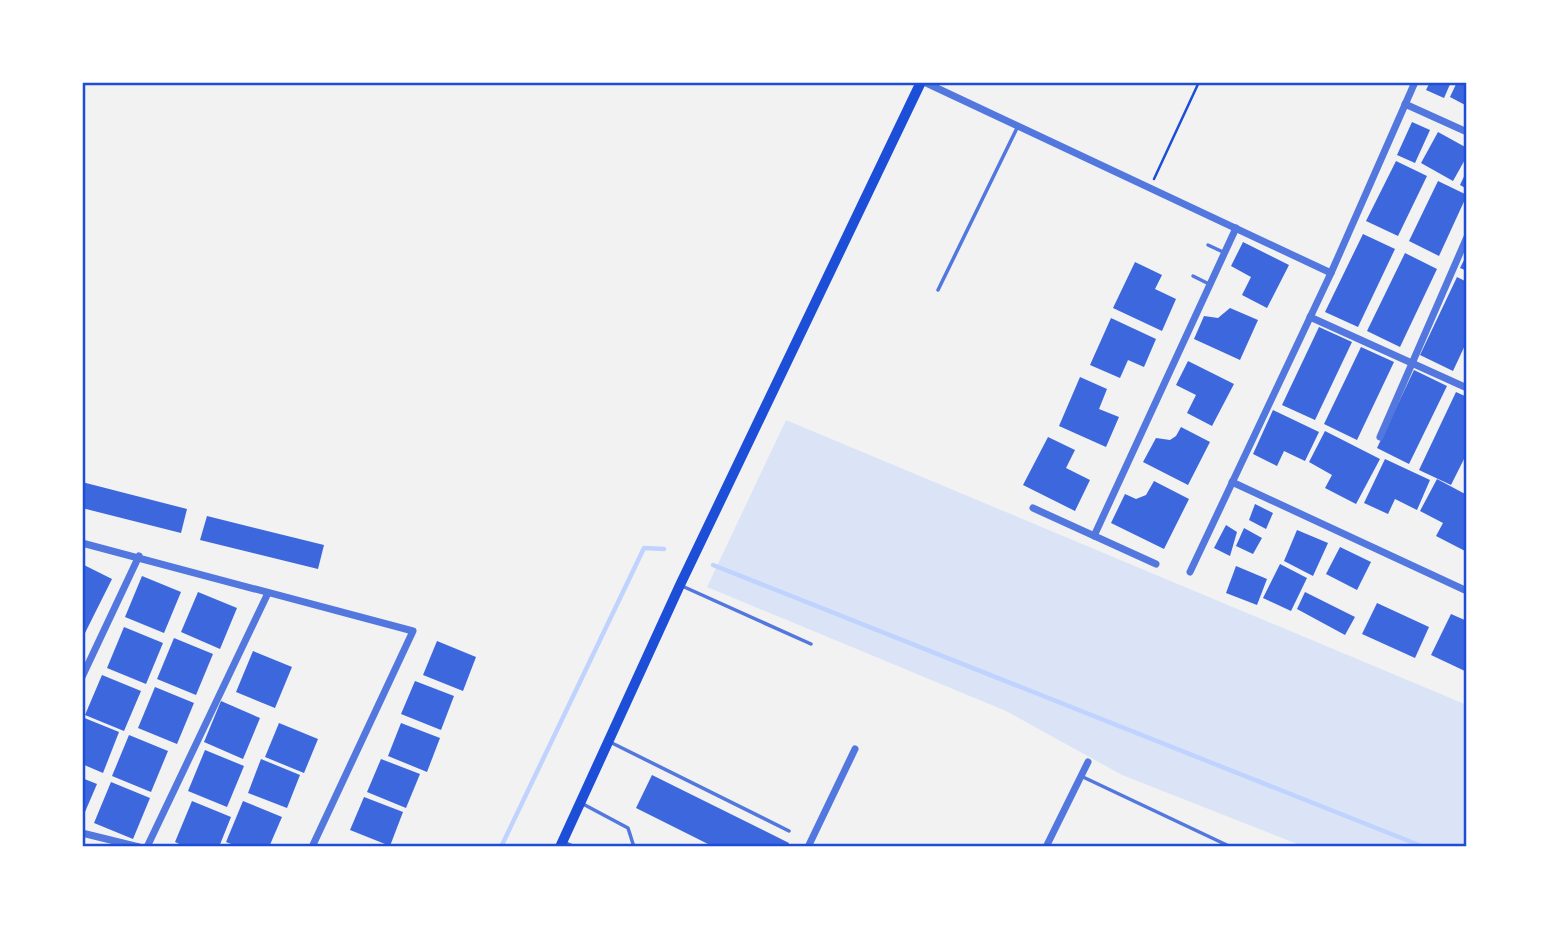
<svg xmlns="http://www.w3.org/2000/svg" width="1549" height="929" font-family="Lato,sans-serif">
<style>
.green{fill:#dbe4f7}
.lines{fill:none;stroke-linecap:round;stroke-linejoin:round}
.stream{stroke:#bfd3fe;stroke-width:4.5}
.building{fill:#3d67dc}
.path{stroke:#1d4ed8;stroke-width:2.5}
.service{stroke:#5277de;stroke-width:3.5}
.minor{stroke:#5277de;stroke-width:7}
.secondary{stroke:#1d4ed8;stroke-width:10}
.neatline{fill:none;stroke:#1d4ed8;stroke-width:2.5}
</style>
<rect width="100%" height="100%" fill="#f2f2f2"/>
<path class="green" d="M786,420L1467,705V847H1305L1122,775L1006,711L707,587Z"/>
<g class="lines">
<g class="stream">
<path d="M713,565L1424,847"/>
<path d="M501,847L644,548L664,549"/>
</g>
</g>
<g class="building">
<path d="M1430,82H1451L1444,98L1426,90Z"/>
<path d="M1457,82H1467V106L1450,97Z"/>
<path d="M1412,122L1430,130L1415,163L1397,155Z"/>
<path d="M1438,132L1467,148V156L1453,181L1421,163Z"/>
<path d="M1396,161L1427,176L1398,236L1366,221Z"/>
<path d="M1467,170V189L1460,185Z"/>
<path d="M1438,181L1467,195L1439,256L1409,241Z"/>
<path d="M1363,234L1395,249L1358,327L1325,312Z"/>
<path d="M1243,242L1289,265L1267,308L1242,295L1251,277L1231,266Z"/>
<path d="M1405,253L1437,269L1400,347L1367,331Z"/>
<path d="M1467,254V271L1460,268Z"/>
<path d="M1135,262L1162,275L1155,289L1176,299L1162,331L1113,308Z"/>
<path d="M1457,277L1467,282V341L1453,371L1420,355Z"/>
<path d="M1230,308L1258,320L1240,360L1194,339L1204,316L1218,318Z"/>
<path d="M1111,318L1156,339L1144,367L1128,360L1120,378L1090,365Z"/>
<path d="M1319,327L1352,342L1315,420L1282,405Z"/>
<path d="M1361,347L1394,362L1357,440L1324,424Z"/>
<path d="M1188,361L1234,384L1212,426L1187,413L1196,395L1176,385Z"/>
<path d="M1414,370L1447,386L1409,464L1377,448Z"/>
<path d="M1080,377L1107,389L1099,409L1119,417L1106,447L1059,426Z"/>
<path d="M1456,392L1467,397V453L1451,485L1419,470Z"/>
<path d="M1273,410L1319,432L1305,461L1284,451L1277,466L1253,454Z"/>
<path d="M1181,427L1210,442L1188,485L1143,462L1156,438L1170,440L1176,436Z"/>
<path d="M1325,431L1380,459L1356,504L1325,488L1332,475L1309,462Z"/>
<path d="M1048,437L1075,450L1066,468L1090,480L1075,511L1023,485Z"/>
<path d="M1385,459L1430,480L1417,510L1395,499L1388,514L1364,503Z"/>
<path d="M1437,479L1467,495V552L1436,536L1443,523L1420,511Z"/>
<path d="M1154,481L1189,499L1164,549L1111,523L1125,494L1136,499L1146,495Z"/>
<path d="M82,482L187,509L181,533L82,508Z"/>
<path d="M1255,504L1273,513L1266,529L1249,520Z"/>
<path d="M207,516L324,545L318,569L200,540Z"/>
<path d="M1226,525L1237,532L1230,556L1214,548Z"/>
<path d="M1244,528L1262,538L1253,554L1236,546Z"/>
<path d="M1297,530L1328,543L1313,576L1284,561Z"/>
<path d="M1340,547L1371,562L1357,590L1326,574Z"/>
<path d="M82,564L112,579L82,639Z"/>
<path d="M1280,564L1307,578L1291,611L1263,598Z"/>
<path d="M1236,566L1267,579L1257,605L1226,593Z"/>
<path d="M142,576L181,592L164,633L125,617Z"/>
<path d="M198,592L237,608L220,649L181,632Z"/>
<path d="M1305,592L1355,617L1345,635L1297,609Z"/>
<path d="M1377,603L1429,627L1415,658L1362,634Z"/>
<path d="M1451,614L1467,621V672L1431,655Z"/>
<path d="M124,627L163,643L146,684L107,668Z"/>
<path d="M174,638L213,654L196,695L157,679Z"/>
<path d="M437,641L476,657L463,691L423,675Z"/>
<path d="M253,651L292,667L275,708L236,692Z"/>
<path d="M102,675L141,691L124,731L85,715Z"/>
<path d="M415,681L454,696L441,730L401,714Z"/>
<path d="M155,687L194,703L177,744L138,728Z"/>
<path d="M221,701L260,718L243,759L204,742Z"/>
<path d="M82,717L119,732L103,773L82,764Z"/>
<path d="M279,723L318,739L304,773L265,757Z"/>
<path d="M401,723L440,738L427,772L388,756Z"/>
<path d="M129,735L168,751L151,792L112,776Z"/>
<path d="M205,750L244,766L227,807L188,791Z"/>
<path d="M261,759L300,775L287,808L248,793Z"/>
<path d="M381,759L420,774L406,808L367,792Z"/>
<path d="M652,775L789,843L787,847H714L636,808Z"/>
<path d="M82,778L97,784L82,819Z"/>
<path d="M111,782L150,798L133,839L94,823Z"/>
<path d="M364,797L403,812L390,846L350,830Z"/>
<path d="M192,801L231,817L219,847H186L175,842Z"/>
<path d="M243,801L282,817L269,847H239L226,842Z"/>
</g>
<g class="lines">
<path class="path" d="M1154,179L1199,82"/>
<g class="service">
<path d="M1208,245L1223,252"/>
<path d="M1193,276L1209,284"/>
<path d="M938,290L1018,126"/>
<path d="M682,586L811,644"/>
<path d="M610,742L789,831"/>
<path d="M1083,777L1231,847"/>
<path d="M583,804L628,828L634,847"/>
<path d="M564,842L575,847"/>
</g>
<g class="minor">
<path d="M924,82L1331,273"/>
<path d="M1405,104L1467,132"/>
<path d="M1310,317L1467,388"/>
<path d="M1380,437L1467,237"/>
<path d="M1232,482L1467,591"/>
<path d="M1033,508L1156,564"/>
<path d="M1094,536L1236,228"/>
<path d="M82,543L413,631L312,847"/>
<path d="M1190,572L1331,273L1415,82"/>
<path d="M82,677L139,556"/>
<path d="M82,833L139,847"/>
<path d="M147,847L268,593"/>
<path d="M808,847L855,749"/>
<path d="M1046,847L1088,762"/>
</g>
<path class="secondary" d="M560,847L680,585L921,82"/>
</g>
<rect width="1549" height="929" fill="none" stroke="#ffffff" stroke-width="168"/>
<rect x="84" y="84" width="1381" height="761" class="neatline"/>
</svg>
